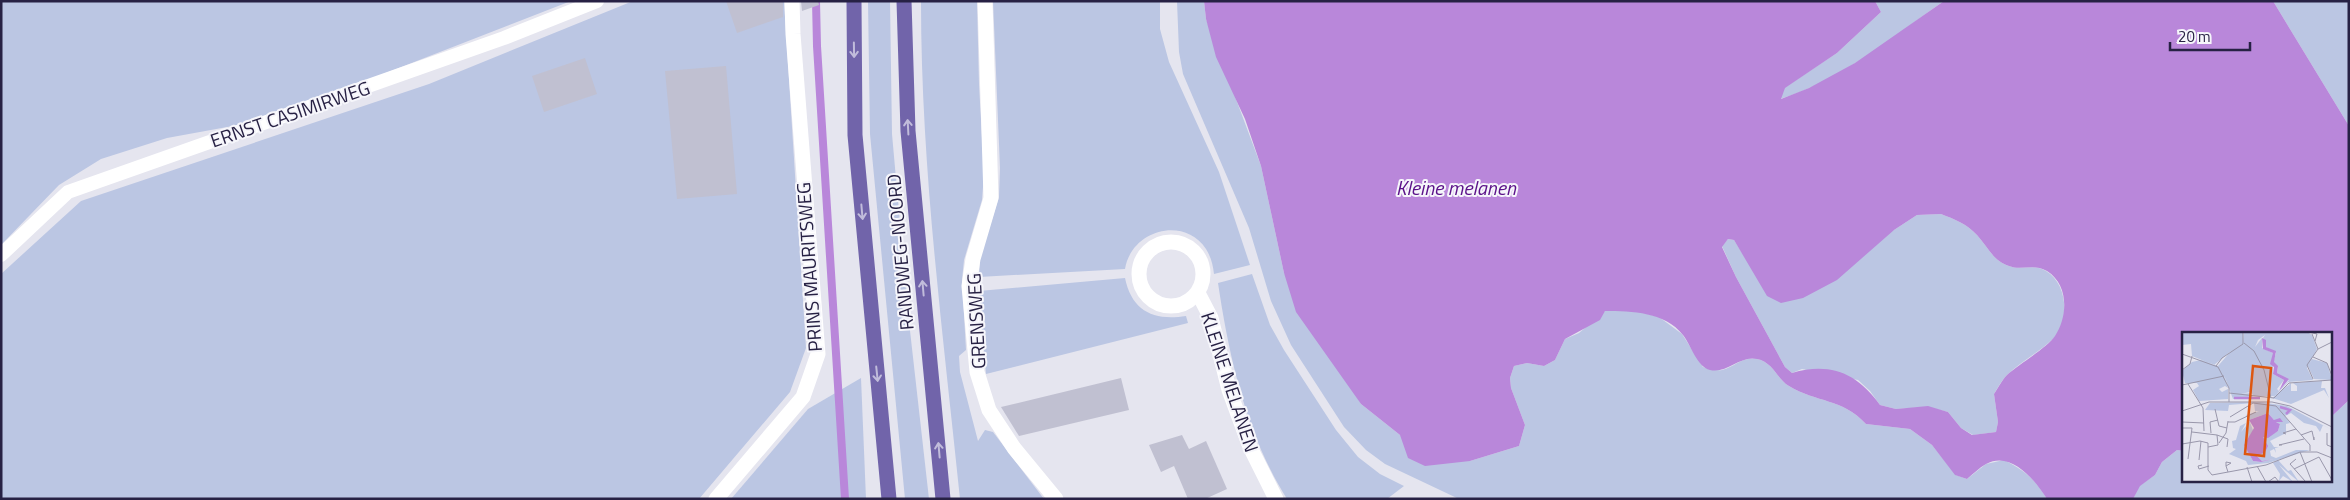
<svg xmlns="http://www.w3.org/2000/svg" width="2350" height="500" font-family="'Titillium Web',sans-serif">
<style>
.green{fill:#bbc6e3}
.water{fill:#b987da;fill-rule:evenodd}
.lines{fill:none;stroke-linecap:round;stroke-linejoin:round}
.stream{stroke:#b987da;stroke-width:8}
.building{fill:#c0c0d1}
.lane{stroke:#fff;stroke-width:14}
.street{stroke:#fff;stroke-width:15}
.primary{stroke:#7164aa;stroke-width:15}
.oneway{stroke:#c1bcdb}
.labels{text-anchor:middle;stroke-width:4;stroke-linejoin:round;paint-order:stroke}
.street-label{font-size:19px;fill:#272144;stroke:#f6f6fb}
.water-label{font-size:20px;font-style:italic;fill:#5b1289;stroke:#f6f6fb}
.inset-river{fill:none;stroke:#b987da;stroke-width:2.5}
.inset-road{fill:none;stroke:#9997ab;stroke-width:1}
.view{fill:#de560f;fill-opacity:0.15;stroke:#de560f;stroke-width:2.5}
.inset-edge{fill:none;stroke:#272144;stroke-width:2.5}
</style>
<rect width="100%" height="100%" fill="#e5e5ef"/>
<g class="green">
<path d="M1,1H571L265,120L167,138L101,159L59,185L1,245Z"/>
<path d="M633,1H784L806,348L790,392L699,499H1V274L81,201L429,84Z"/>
<path d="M868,1H890L892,134L908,313L929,499H905L870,134Z"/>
<path d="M921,1H977L979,84L984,174L982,200L964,260L962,280L966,350L959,356L960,372L978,441L985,430L993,432L1044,499H960C943,333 921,168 921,1Z"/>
<path d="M993,1H1160V29L1169,62L1219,172L1250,265L1214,274C1213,265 1211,257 1206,249C1183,215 1131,231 1125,269L979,277L980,258L999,197L1000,168Z"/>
<path d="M1177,1H1204L1206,19L1261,166L1284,273L1361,404L1400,435L1470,461L1519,446L1525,425L1511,388L1510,378L1514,366L1527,363L1544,366L1555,360L1565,339L1579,333L1605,311H1636L1659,317L1682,334L1703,367C1708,368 1716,371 1722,370C1735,367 1742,356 1757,359C1773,362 1777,379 1789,386C1817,403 1842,398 1866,424L1910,429L1932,445L1956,475L1967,479L1986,464L2004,460C2025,471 2034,478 2047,499H1459L1385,464L1366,450L1344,427L1291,345L1271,301L1249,228L1183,74L1179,52Z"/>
<path d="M1875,1H1944C1892,37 1841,81 1780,99L1784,88L1837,53L1881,12Z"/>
<path d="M2273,1H2349V126Z"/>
<path d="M1941,214C1954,219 1967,224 1977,235C1988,247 1993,261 2009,266C2021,271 2034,263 2046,271C2068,284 2070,321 2053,339C2039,352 2021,362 2007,375C2002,380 1998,387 1994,394L1998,422L1996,432L1973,435L1961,428L1948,412L1928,407L1896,409L1880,405L1870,391L1858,380L1802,369L1792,373L1785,367L1736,277L1722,246L1728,239L1734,240L1751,267L1894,230L1917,215Z"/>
<path d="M1252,274L1270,325L1284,350L1336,430L1358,457L1380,474L1404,486L1387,499H1287C1246,434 1229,357 1218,283Z"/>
<path d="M1125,278C1132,311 1153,321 1186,316L1188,323L986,374L979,291Z"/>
<path d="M861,378L866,499H731L808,409Z"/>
<path d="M2349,400V499H2133L2139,486L2155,475L2162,462L2177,450L2184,451V481H2331V417Z"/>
</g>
<path class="water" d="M1204,1H1875L1881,12L1837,53L1785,88L1781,99L1809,88L1855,63L1944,1H2273L2349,126V400L2331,417V334H2184V451L2177,450L2162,462L2155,475L2140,486L2133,499H2047C2035,480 2011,450 1986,464C1979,468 1973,474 1967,479L1955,475L1932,445L1910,429L1866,424C1842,398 1817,403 1789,386C1777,379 1773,362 1757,359C1740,355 1727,374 1710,370C1697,367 1691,345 1683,335C1665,312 1632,311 1605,311L1600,320L1565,339L1555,360L1544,366L1527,363L1514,366L1510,378L1511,388L1525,425L1519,446L1470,461L1425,466L1408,458L1400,435L1361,404L1296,312L1284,273L1261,166L1245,119L1216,57L1206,19ZM1941,214C1954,219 1967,224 1977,235C1988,247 1993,261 2009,266C2021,271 2034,263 2047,271C2069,285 2068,316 2055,336C2047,348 2019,364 2007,375C2002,380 1998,388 1994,394L1998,422L1996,432L1972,435L1961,428L1948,412L1928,406L1896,409L1880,405C1857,373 1830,362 1792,373L1785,367L1736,277L1722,247L1728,239L1734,240L1767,296L1781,303L1803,298L1837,280L1894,230L1917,215Z"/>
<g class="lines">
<path class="stream" d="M816,1L817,46L845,499"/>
</g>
<g class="building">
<path d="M726,1H783V17L737,33Z"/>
<path d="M801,1H818L819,5L802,11Z"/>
<path d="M585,58L597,94L544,112L532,76Z"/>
<path d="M726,66L737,194L677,199L665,71Z"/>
<path d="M1121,378L1129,410L1019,436L1001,407Z"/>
<path d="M1182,435L1189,449L1206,441L1227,489L1205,499H1188L1174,466L1161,472L1149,445Z"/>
</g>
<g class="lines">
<path class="lane" d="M1,255L68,192L504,38L597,1"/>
<g class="street">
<path d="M985,1L991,198L973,259L969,286L977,372L989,410L1014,448L1056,499"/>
<circle cx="1171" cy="274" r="32"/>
<path d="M1198,293L1211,318L1229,390L1250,447L1276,499"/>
<path d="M716,499L803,397L818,354L793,34L792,1"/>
</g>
<g class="primary">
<path d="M854,1L855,135L889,499"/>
<path d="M904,1L908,131L943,499"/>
</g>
</g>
<defs><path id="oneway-shaft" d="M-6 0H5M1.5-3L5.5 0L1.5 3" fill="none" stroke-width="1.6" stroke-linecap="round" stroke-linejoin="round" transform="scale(1.25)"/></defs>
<g class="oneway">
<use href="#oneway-shaft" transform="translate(854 50) rotate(89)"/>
<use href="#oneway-shaft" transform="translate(908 127) rotate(-93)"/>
<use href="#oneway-shaft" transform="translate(862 212) rotate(85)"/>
<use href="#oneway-shaft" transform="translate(923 288) rotate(-95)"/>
<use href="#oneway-shaft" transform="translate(877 374) rotate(84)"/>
<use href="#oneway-shaft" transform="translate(939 450) rotate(-95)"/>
</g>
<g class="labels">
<g class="street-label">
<text transform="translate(290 114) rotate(-19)" y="7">ERNST CASIMIRWEG</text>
<text transform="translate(900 252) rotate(-95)" y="7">RANDWEG-NOORD</text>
<text transform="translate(809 267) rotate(-94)" y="7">PRINS MAURITSWEG</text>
<text transform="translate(976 321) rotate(-93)" y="7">GRENSWEG</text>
<text transform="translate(1230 382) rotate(72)" y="7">KLEINE MELANEN</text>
</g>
<g class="water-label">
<text x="1456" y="195">Kleine melanen</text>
</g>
</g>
<g transform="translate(2182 332)">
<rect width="150" height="150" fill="#e5e5ef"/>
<path d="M0,0H61L62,10V0H125L130,3L135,17L125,36L131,48L106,50L93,64H72L68,60L59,62L68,61L72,67H51L42,43L46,56L43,54L37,57L40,60L46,57V67L17,69L11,58L17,54L15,51H3L0,39L10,30L19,28L36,34L49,19L32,33L10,24L9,12L0,13ZM83,3L81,6L84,15L94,21L91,31L96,35L95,41L107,48L97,59L95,57L102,48L91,42V21L80,16V6L73,15L76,8ZM130,27L145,31L150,48L132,47L126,34ZM140,49L139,56H143L147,66L142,58L109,72L90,66L109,51V59H115V54L111,51ZM78,70L105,74L150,98L141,93L138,100L134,94L122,91L109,81L103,84L108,91L104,92V101L88,109L92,115H97L93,116L94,121L92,117L88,119L89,124L94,126L114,118H128L86,131L66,133L64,129L47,122L54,117L51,116L50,109L54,108L58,94L64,91L59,100L64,94L67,87L64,83L77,79H73L72,71L47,73L46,79L23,78L28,71ZM86,81L92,88L100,89L94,90L98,92L96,99L85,105L80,102L76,125L80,129L91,127L79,130L71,129L62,113L67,105L71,112L75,108L67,88ZM96,128L106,139L109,138L117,150L97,133L111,150L101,144L97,149L98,142L91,131Z" fill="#bbc6e3" fill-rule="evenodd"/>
<path d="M80,6L84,8V15L94,19L92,30L96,34L95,41L107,47L97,59L102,48L91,42L92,35L88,32L91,21L81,17ZM86,81L92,88L98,86L101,90H94L98,92L96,99L86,106L81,105L86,114L83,120L75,124L80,129L91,127L79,130L71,129L62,113L72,96L67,88Z" fill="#b987da"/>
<path class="inset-river" d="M52,66H78M98,75L108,78L104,82"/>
<path class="inset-road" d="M127,0L135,2L133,9M130,2L136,17L125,33L131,47M62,11L72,19L82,38L89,66M136,17L150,10M0,22L36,35L47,56V70M131,25L145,31L150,44M34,34L40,26L61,12V0M0,38L8,32L10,24M6,52L21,76L22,99M0,53L42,44M47,61L92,66L107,51L150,48M33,77L37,94L45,96M0,79L27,70H90L108,74L150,95M48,85L71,71L94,74L128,113V119M0,90L22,91M46,90H53L74,80M0,96H10L6,127M10,100L35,103L36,113L26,115M29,101L28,90L36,88M145,101V113L150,115M104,102L101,101L114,97M35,103L46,107L45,115M119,103L130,99L132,108V105M37,111L44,101L46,89M0,112L18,109L26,111V138L30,143L84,133L118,120H135L150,126M100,113H97L122,107M118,120L130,150M114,127L108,132L123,149M17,128L19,109M20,133L16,134L17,137L27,134M44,134L49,131L44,130V134L46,140M75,134L84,150M65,135L70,150M112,137L137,125L150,148M86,150L93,145L97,150"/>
<path class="view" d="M71,34L89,36L82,124L63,122Z"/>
<rect width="150" height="150" class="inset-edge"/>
</g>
<rect width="2350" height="500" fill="none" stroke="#272144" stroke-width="5"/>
<path d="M2170 42v8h80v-8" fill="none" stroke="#272144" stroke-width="2.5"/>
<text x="2178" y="42" font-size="15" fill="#272144" stroke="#f6f6fb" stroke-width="4" paint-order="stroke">20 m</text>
</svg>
